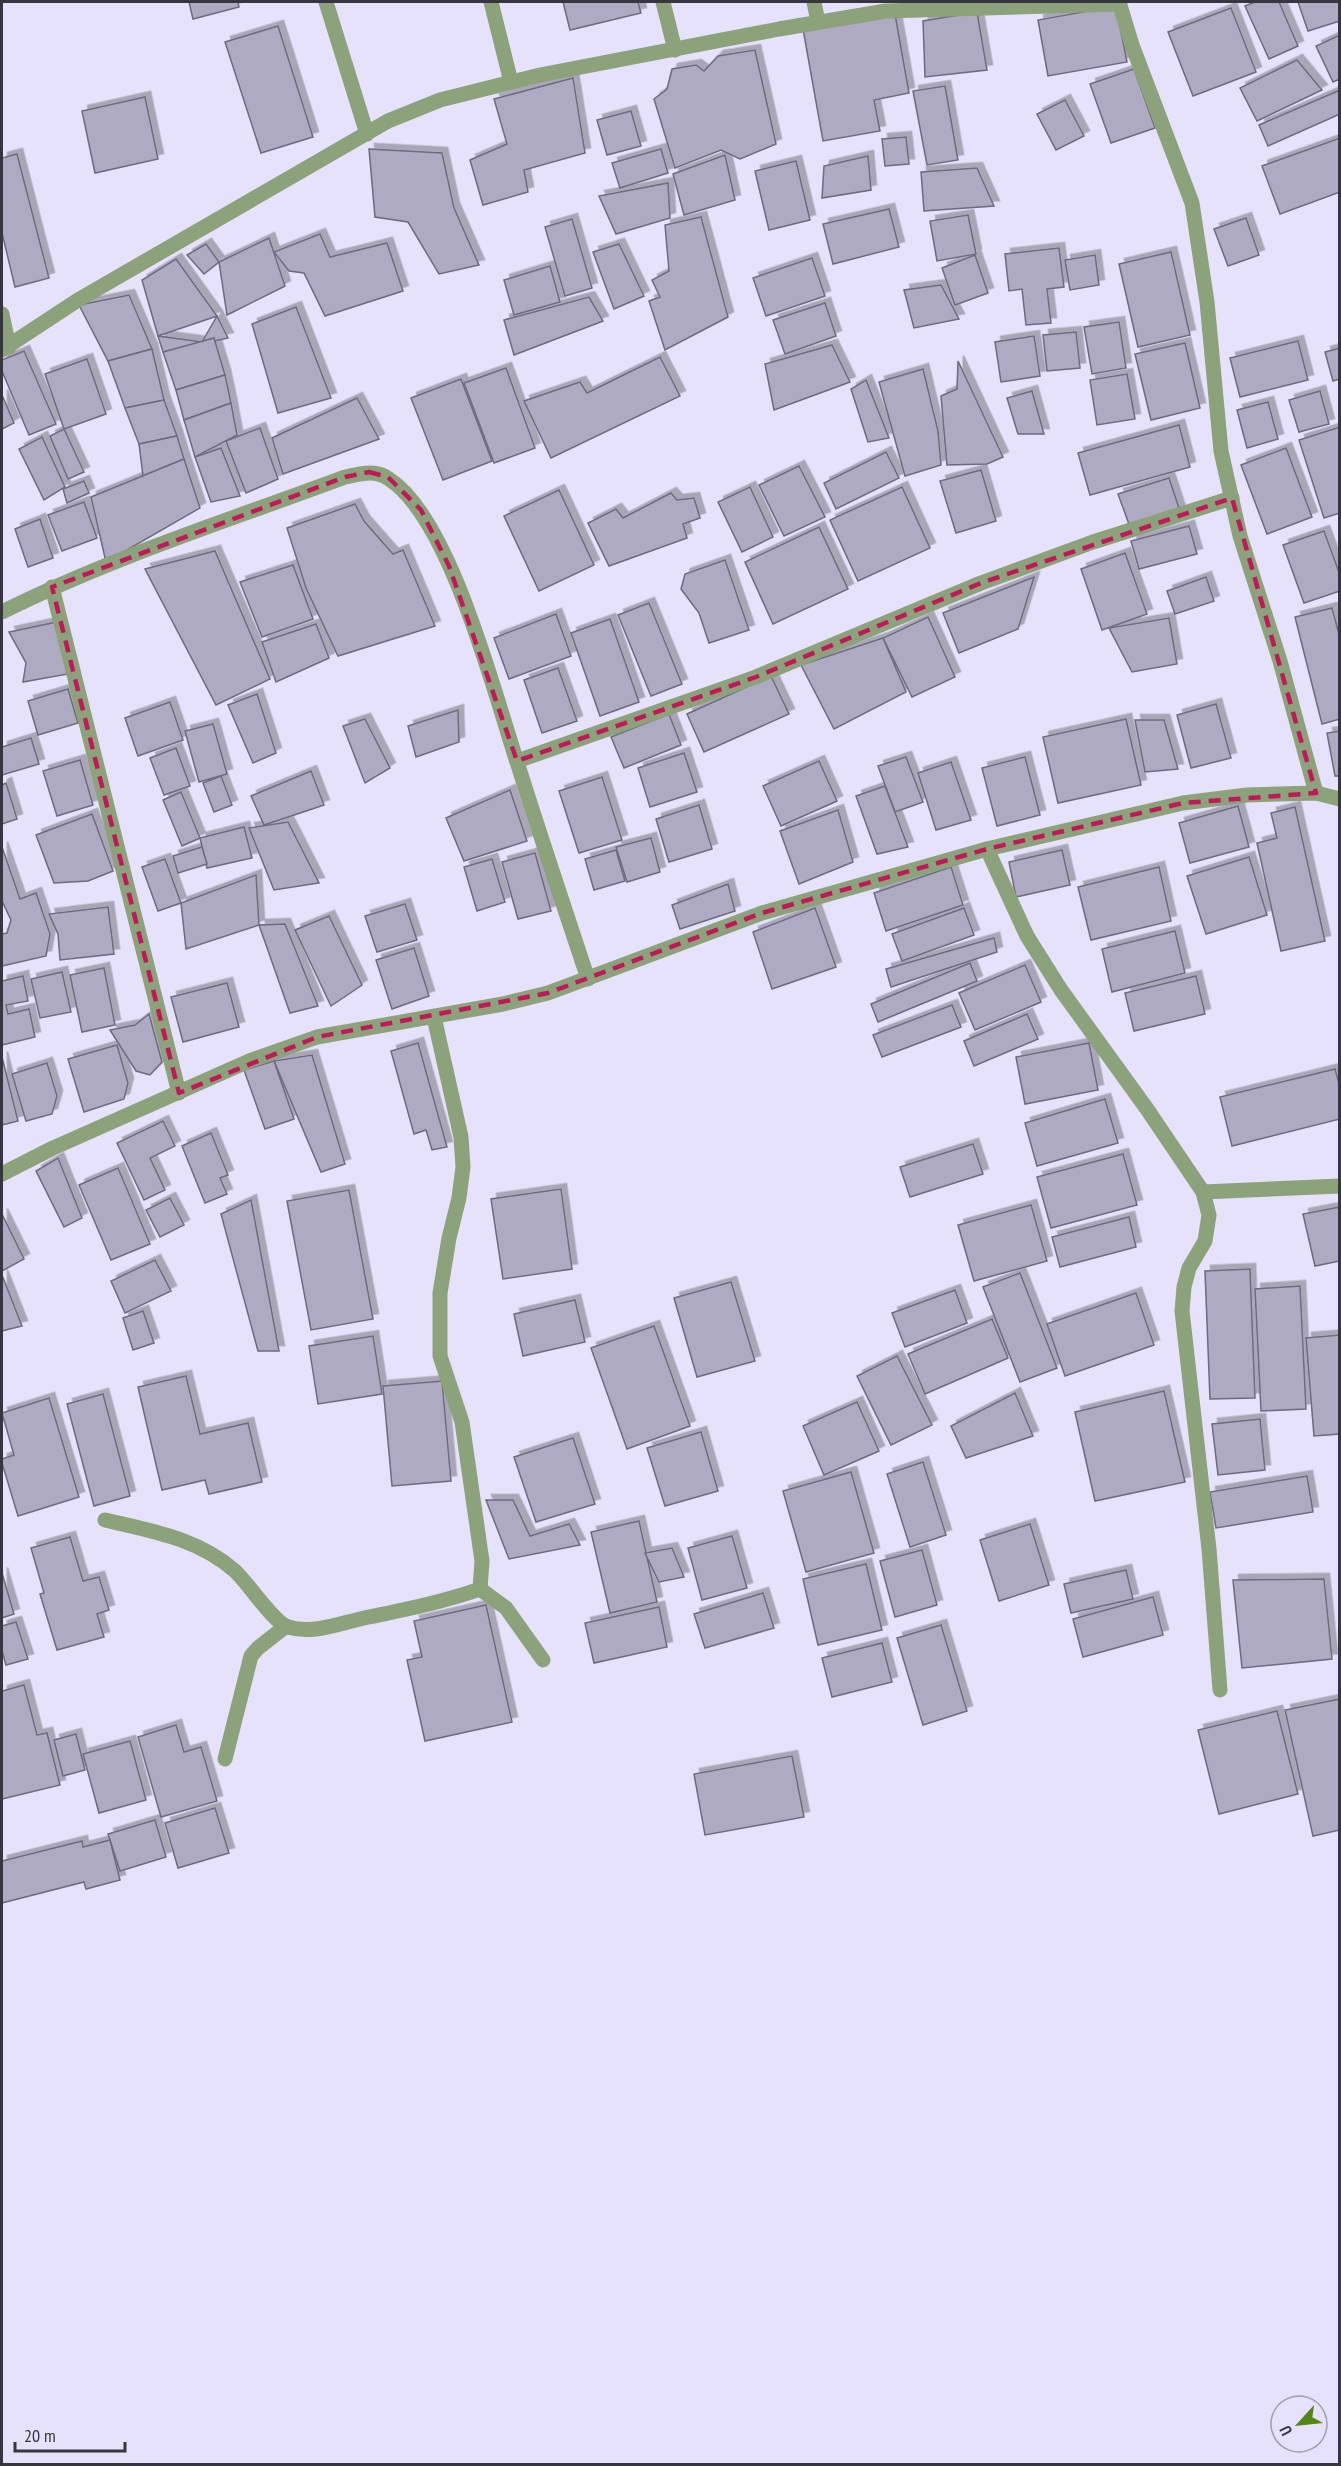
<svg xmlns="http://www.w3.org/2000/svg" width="1341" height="2466" font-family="'PT Sans Narrow',sans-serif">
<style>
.building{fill:#aeaac2;stroke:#6e6a7f;stroke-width:1.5;filter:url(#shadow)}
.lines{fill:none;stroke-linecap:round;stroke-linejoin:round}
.minor{stroke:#8ba27a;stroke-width:15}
.marked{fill:none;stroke:#c2185b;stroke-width:4.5;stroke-dasharray:12 8;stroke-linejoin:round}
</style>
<defs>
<filter id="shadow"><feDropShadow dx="5.5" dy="-5.5" stdDeviation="0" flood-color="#0004"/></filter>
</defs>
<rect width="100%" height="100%" fill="#e6e2fb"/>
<g class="building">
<path d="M189,2H238L239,7L193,19Z"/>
<path d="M563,2H638L641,13L570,30Z"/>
<path d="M1255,2H1279L1298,46L1269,59L1245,6Z"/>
<path d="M1298,2H1340V21L1308,31Z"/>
<path d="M1116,6L1127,62L1048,76L1038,20Z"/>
<path d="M1231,8L1256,72L1193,96L1168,32Z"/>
<path d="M977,12L987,70L925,77L923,21Z"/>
<path d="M895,14L909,93L874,100L880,131L823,141L803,29Z"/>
<path d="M278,26L313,137L261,153L225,42Z"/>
<path d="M1340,35V79L1333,82L1316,46Z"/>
<path d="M755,50L776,144L740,159L721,150L675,168L654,99L667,89L672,69L696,65L704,71L718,56Z"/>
<path d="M1297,60L1322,90L1257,121L1240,88Z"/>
<path d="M1134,69L1155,128L1111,143L1090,84Z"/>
<path d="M573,78L585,153L524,170L528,192L483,205L470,160L507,144L494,99Z"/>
<path d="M945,86L958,160L927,165L913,91Z"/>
<path d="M1340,90V114L1268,146L1259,125Z"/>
<path d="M145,97L158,159L95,173L82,111Z"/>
<path d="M1065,100L1084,136L1056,150L1037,114Z"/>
<path d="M631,111L641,146L607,155L597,120Z"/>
<path d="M906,137L909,164L885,166L882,139Z"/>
<path d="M1340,138V192L1280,214L1262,166Z"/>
<path d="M369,149L442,153L454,208L479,265L439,274L408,222L375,217Z"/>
<path d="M661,149L668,173L620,188L612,163Z"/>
<path d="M17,154L49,278L15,287L2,233V158Z"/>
<path d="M725,155L735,200L684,215L673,174Z"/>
<path d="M868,156L871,190L822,198L824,166Z"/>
<path d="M796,161L810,220L769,230L755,171Z"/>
<path d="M977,168L994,206L924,211L921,172Z"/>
<path d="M668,183L670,218L616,234L599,196Z"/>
<path d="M889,209L899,247L833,264L823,224Z"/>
<path d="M968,215L976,254L937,261L930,221Z"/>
<path d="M701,217L728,317L665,350L649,301L660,297L652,280L669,271L665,225Z"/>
<path d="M1246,218L1259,255L1228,266L1214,229Z"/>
<path d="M572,219L592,288L565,296L545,227Z"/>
<path d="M320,234L330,257L387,243L403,291L325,316L304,273L289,271L274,252Z"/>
<path d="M269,238L285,286L227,315L219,262Z"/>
<path d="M206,244L219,262L204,274L187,255Z"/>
<path d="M619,244L644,296L614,309L593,252Z"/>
<path d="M1059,248L1064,287L1047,289L1051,323L1026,325L1022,289L1009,291L1005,254Z"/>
<path d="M1171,252L1190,335L1138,347L1119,264Z"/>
<path d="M975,255L988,293L955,305L942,268Z"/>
<path d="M1095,255L1099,285L1070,290L1065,260Z"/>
<path d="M812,258L825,296L766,316L753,278Z"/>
<path d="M176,259L217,316L158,336L142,280Z"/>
<path d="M550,266L560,302L514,315L504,280Z"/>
<path d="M941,285L959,319L914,328L904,290Z"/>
<path d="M129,295L152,349L108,361L79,305Z"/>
<path d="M589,297L603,321L514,355L504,320Z"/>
<path d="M825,303L836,336L785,354L773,320Z"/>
<path d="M296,307L331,398L278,413L252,324Z"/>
<path d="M217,316L228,338L163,352L158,336L202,342Z"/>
<path d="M1119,322L1126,368L1092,374L1084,327Z"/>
<path d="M1076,332L1080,368L1047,371L1043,335Z"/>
<path d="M1034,336L1040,376L1001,382L995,342Z"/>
<path d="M214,338L225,375L176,390L163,352Z"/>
<path d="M1298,341L1308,380L1240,397L1230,358Z"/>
<path d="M1185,343L1200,408L1151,420L1135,354Z"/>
<path d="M832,345L850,382L774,410L765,364Z"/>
<path d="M1340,348V379L1333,381L1325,352Z"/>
<path d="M152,349L164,400L125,408L108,361Z"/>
<path d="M24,351L56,424L29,435L2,371V360Z"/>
<path d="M660,357L680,396L551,458L524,401L580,382L587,393Z"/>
<path d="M87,359L106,414L64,429L45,374Z"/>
<path d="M958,361L1003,457L987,464L947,465L941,396L957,389Z"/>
<path d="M506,368L535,448L494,463L464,383Z"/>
<path d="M923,369L938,431L941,465L905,476L879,382Z"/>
<path d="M1127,374L1135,419L1097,425L1090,380Z"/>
<path d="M225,375L231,403L184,420L176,390Z"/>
<path d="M461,379L492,461L443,480L411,398Z"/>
<path d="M866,380L889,438L868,442L851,389Z"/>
<path d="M1032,391L1044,434H1018L1007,398Z"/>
<path d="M1320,391L1329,424L1299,432L1289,400Z"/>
<path d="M2,395L14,423L2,429Z"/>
<path d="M357,398L379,439L283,474L272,438Z"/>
<path d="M164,400L177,436L139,444L125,408Z"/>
<path d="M1268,402L1278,439L1247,448L1237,410Z"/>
<path d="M231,403L237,435L195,457L184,420Z"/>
<path d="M1179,425L1190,467L1090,495L1078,453Z"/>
<path d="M1340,427V513L1324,518L1299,440Z"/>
<path d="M260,428L278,479L246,493L226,441Z"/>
<path d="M64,429L84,472L68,479L50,436Z"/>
<path d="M177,436L184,459L143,476L139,444Z"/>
<path d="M42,437L65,487L44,500L19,449Z"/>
<path d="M221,448L240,496L211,502L195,457Z"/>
<path d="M1286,448L1312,517L1267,534L1241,465Z"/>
<path d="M886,452L899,478L836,509L824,483Z"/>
<path d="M184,459L200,508L106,562L91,497Z"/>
<path d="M799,466L825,517L784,536L759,485Z"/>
<path d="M981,470L996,521L956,533L940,481Z"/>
<path d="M1169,478L1180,511L1130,527L1118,494Z"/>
<path d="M84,481L89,493L67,503L63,489Z"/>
<path d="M750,487L773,537L742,552L718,502Z"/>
<path d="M902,487L930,548L858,581L830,520Z"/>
<path d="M559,490L594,565L539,591L504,516Z"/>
<path d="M671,493L677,500L694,498L700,518L683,524L687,538L609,566L588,523L616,509L623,518Z"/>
<path d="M84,502L97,538L62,551L48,515Z"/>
<path d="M355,504L364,521L393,554L403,550L435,626L338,656L306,588L287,528Z"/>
<path d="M40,519L53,558L28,567L15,529Z"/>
<path d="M1189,526L1197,554L1139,569L1131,541Z"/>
<path d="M819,527L848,589L773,624L745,562Z"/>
<path d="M1324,531L1340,575V591L1304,603L1283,545Z"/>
<path d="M215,551L270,679L216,705L145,569Z"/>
<path d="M1125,553L1147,614L1102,630L1081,569Z"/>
<path d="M725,560L749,630L709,643L699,613L681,589L685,574Z"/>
<path d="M293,565L313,619L262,637L240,582Z"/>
<path d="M1034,577L1018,629L959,653L943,613Z"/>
<path d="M1206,577L1214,601L1175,614L1167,591Z"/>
<path d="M649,603L682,684L651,696L618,615Z"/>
<path d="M1332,608L1340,638V719L1322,724L1295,617Z"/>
<path d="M556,614L571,656L509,679L494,638Z"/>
<path d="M928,617L955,677L912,697L883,638Z"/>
<path d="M1169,618L1177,664L1132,672L1109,628Z"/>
<path d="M610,619L639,702L600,716L571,633Z"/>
<path d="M57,622L68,674L23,682L26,663L9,632Z"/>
<path d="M316,624L329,658L276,682L262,642Z"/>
<path d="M883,638L906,692L834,729L801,665Z"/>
<path d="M558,668L577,721L542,733L524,680Z"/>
<path d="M771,676L789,714L704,752L687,714Z"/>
<path d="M68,689L78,723L38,735L28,701Z"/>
<path d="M257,694L276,753L253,763L228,705Z"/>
<path d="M170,702L183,740L138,756L125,718Z"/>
<path d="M1216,704L1231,758L1191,768L1177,715Z"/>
<path d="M458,710L459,742L416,757L408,726Z"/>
<path d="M669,714L681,745L624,768L611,737Z"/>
<path d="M365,719L390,768L365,783L343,726Z"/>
<path d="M1126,719L1141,785L1058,803L1043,737Z"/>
<path d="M1135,720H1164L1178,769L1145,772Z"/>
<path d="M213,724L227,774L199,782L185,731Z"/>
<path d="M1340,731V776H1335L1327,733Z"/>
<path d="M31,738L39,764L2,775V747Z"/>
<path d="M176,748L190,786L164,795L150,758Z"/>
<path d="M684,753L697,792L650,807L638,768Z"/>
<path d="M906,757L923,802L895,812L878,766Z"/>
<path d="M1025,757L1040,815L997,826L982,768Z"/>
<path d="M80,760L93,805L57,816L43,771Z"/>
<path d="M819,761L837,801L781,826L763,786Z"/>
<path d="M951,762L971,820L936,830L918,773Z"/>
<path d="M311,771L324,805L264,825L251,796Z"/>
<path d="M221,776L232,805L214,812L203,783Z"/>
<path d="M602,777L622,840L579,853L559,791Z"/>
<path d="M6,783L17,819L2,824V785Z"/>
<path d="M885,786L908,847L877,854L856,796Z"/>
<path d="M510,790L527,841L464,861L446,818Z"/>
<path d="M181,792L200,838L182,846L163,800Z"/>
<path d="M699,805L712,849L669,862L656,819Z"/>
<path d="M1238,806L1249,847L1190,863L1179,823Z"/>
<path d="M1295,807L1325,941L1281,951L1257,843L1277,838L1271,813Z"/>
<path d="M838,810L853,862L799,884L780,831Z"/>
<path d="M92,814L113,871L88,881L54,883L36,835Z"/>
<path d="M288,822L319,883L274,890L249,828Z"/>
<path d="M244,827L252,858L207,868L200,838Z"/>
<path d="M651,838L660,872L627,882L616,847Z"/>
<path d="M2,847L20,899L36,893L50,934L46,956L2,966V934L7,933L11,920L2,901Z"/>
<path d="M202,847L207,864L178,873L173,856Z"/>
<path d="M616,850L625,881L594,890L585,859Z"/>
<path d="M1062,850L1070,885L1016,897L1009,862Z"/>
<path d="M535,853L551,911L518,919L502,862Z"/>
<path d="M1249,857L1267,915L1206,934L1187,876Z"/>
<path d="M165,859L181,903L158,911L142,867Z"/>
<path d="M492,859L505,902L477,911L464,867Z"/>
<path d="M951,867L963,905L886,931L874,893Z"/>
<path d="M1159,867L1171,921L1091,940L1078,887Z"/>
<path d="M256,875L259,925L186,949L181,903Z"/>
<path d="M728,884L735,911L680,929L672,905Z"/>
<path d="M405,904L417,940L377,952L365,916Z"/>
<path d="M108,907L114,954L60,960L58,934L49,914Z"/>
<path d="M815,908L836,967L772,989L753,932Z"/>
<path d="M964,908L974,935L902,961L892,934Z"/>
<path d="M329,916L362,985L331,1006L295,930Z"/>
<path d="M285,924L318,1006L290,1013L259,925Z"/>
<path d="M1175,931L1185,973L1112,992L1102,949Z"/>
<path d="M994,938L997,952L891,987L886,969Z"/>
<path d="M414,948L429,996L392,1009L376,960Z"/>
<path d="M970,963L977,981L878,1022L871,1004Z"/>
<path d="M1025,965L1041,1002L975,1030L959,993Z"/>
<path d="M104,968L115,1025L82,1032L70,975Z"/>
<path d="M62,972L71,1012L40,1018L31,979Z"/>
<path d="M23,976L28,1001L6,1005L8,1014L29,1009L35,1037L2,1045V981Z"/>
<path d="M1196,976L1205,1014L1134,1031L1125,993Z"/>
<path d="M227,983L239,1027L183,1042L171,997Z"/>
<path d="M952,1005L961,1027L882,1057L873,1035Z"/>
<path d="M149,1014L162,1062L150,1075L136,1071L110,1030L135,1025Z"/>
<path d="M1027,1014L1038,1039L974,1066L964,1041Z"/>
<path d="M418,1043L447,1147L432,1150L426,1130L414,1134L391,1051Z"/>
<path d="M1089,1043L1098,1090L1025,1104L1016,1057Z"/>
<path d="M117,1045L128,1083L124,1099L84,1112L68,1059Z"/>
<path d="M312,1055L345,1164L321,1172L274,1061Z"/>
<path d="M2,1057L18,1121L2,1125Z"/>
<path d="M274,1061L294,1119L265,1129L244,1070Z"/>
<path d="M47,1063L57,1096L52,1114L26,1121L12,1074Z"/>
<path d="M1335,1069L1340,1087V1119L1232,1146L1220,1097Z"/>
<path d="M1105,1099L1118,1143L1037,1166L1025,1123Z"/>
<path d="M163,1121L175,1146L150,1158L165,1190L144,1200L117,1143Z"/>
<path d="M211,1133L228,1175L220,1178L227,1194L205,1203L182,1146Z"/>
<path d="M973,1144L983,1174L910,1197L900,1167Z"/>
<path d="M1123,1154L1137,1205L1051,1228L1037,1177Z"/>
<path d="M58,1158L82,1218L64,1227L36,1171Z"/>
<path d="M118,1168L150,1244L111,1260L79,1185Z"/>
<path d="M561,1189L572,1269L503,1279L491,1199Z"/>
<path d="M349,1190L373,1319L311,1330L287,1201Z"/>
<path d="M170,1198L184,1225L160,1237L146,1210Z"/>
<path d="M251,1200L279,1351H258L221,1214Z"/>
<path d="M1031,1205L1047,1261L974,1281L958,1225Z"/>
<path d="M1340,1207V1261L1315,1266L1303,1214Z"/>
<path d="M2,1214L24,1259L2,1271Z"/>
<path d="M1129,1217L1136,1247L1060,1267L1052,1237Z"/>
<path d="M155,1260L171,1291L125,1313L111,1281Z"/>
<path d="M1250,1269L1255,1398L1210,1399L1205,1271Z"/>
<path d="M1020,1273L1057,1368L1020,1382L983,1287Z"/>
<path d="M2,1275L22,1326L2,1331Z"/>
<path d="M731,1282L755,1361L697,1377L674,1298Z"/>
<path d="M1300,1286L1306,1409L1261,1411L1255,1289Z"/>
<path d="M955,1290L967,1323L905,1347L892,1313Z"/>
<path d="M1136,1293L1154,1345L1065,1376L1047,1324Z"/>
<path d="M575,1300L585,1342L523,1356L514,1314Z"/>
<path d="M143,1311L154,1343L133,1350L123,1318Z"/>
<path d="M992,1319L1008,1358L925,1394L908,1354Z"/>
<path d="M654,1326L690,1426L627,1449L591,1348Z"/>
<path d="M1340,1335V1434L1314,1436L1306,1338Z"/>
<path d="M373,1336L382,1394L318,1404L309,1346Z"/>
<path d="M897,1356L932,1425L891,1445L857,1376Z"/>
<path d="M186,1376L200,1434L248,1423L262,1482L209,1494L205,1480L162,1490L138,1387Z"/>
<path d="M442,1381L451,1481L392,1486L383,1386Z"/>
<path d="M1164,1391L1185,1482L1095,1501L1075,1412Z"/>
<path d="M1015,1393L1033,1436L966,1458L951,1426Z"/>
<path d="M103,1394L130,1496L94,1506L67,1404Z"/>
<path d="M49,1398L79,1497L18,1516L2,1463V1459L14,1455L2,1413Z"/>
<path d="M857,1402L879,1451L824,1475L803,1426Z"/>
<path d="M1260,1419L1265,1470L1218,1475L1212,1424Z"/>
<path d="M701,1432L718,1491L665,1506L647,1448Z"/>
<path d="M573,1438L595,1504L536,1522L514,1457Z"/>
<path d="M923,1462L946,1535L910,1547L887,1474Z"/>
<path d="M851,1472L874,1553L806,1572L783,1491Z"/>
<path d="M1307,1476L1313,1512L1216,1528L1210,1492Z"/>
<path d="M486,1500H513L530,1536L569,1524L580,1545L509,1559Z"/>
<path d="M639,1521L657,1602L610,1613L591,1532Z"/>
<path d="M1030,1524L1049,1585L999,1601L980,1540Z"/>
<path d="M732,1536L747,1588L702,1600L688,1548Z"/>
<path d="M70,1537L83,1581L99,1577L109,1610L97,1614L104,1637L57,1650L40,1594L44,1593L31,1548Z"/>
<path d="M672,1548L684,1577L659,1582L645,1553Z"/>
<path d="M922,1550L937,1605L895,1617L880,1561Z"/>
<path d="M866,1564L882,1630L818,1645L803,1579Z"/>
<path d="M1126,1570L1133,1599L1071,1613L1064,1584Z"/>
<path d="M2,1573L14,1614L2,1618Z"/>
<path d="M1324,1579L1332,1659L1242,1668L1233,1580Z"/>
<path d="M763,1593L774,1628L705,1648L694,1614Z"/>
<path d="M1153,1597L1163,1635L1083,1657L1073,1619Z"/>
<path d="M486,1605L512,1722L425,1741L407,1660L422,1657L414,1621Z"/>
<path d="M659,1607L667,1647L594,1663L585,1623Z"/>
<path d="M16,1622L28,1659L6,1665L2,1651V1626Z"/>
<path d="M941,1625L967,1711L923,1725L897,1638Z"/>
<path d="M882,1643L892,1682L832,1697L822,1658Z"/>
<path d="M24,1685L37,1735L47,1733L60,1785L2,1799V1691Z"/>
<path d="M1340,1699V1830L1313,1836L1285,1710Z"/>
<path d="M1277,1711L1298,1794L1219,1814L1198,1730Z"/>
<path d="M176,1725L184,1752L201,1747L217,1801L161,1817L138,1737Z"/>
<path d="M76,1734L85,1770L63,1776L54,1740Z"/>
<path d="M130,1741L146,1800L99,1813L83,1754Z"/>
<path d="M792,1756L804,1817L705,1835L694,1774Z"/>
<path d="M215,1808L229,1853L178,1868L165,1823Z"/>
<path d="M155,1820L166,1857L120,1871L108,1834Z"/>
<path d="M110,1840L120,1880L86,1889L84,1882L2,1903V1861L82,1841L83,1847Z"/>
</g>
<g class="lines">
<g class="minor">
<path d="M326,2L367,134"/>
<path d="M491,2L511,82"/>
<path d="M663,2L675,50"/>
<path d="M814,2L818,22"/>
<path d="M1119,2L1132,45L1192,203L1207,302L1221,451L1240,536L1280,661L1316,793"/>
<path d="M2,314L9,347"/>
<path d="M2,350L78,300L388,121L440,100L540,75L779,29L886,11L1119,4"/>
<path d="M52,587L179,1093"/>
<path d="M2,612C112,557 230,520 345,477C360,474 375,469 389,479C450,518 494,692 517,762C540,835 564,907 588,979"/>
<path d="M517,761L756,677L981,583L1093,542L1232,498"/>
<path d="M987,849L1027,936L1061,990L1147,1109L1203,1192L1209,1215L1205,1241L1189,1268L1184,1287L1182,1311L1209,1549L1220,1690"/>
<path d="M2,1174L53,1148L249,1061L317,1037L503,1004L548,993L762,913L987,849L1183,803L1247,795L1316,793L1340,799"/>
<path d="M1203,1192L1340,1186"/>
<path d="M105,1520C151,1531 198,1538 235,1571C249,1584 274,1623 288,1627C315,1635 343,1622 369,1617C407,1609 443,1602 480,1589L482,1561L462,1422L440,1356V1293L449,1238L459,1198L463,1167L461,1137L434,1017"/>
<path d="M480,1589L506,1608L543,1660"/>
<path d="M225,1759L251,1656L258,1648L286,1626"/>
</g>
</g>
<path class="marked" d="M369,472L388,477L421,510L449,566L517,761L756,677L981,583L1232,498L1316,793L1183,803L987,849L762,913L548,993L317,1037L179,1093L52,587L345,477Z"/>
<rect width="1341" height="2466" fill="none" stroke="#37353f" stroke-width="6"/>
<g transform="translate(1299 2424) rotate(243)"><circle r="28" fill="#e6e2fb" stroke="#a09db0" stroke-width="1.5"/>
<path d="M0-4.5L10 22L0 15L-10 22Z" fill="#548519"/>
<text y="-9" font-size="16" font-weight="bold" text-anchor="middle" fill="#37353f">U</text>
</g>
<path d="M15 2442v9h110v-9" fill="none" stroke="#37353f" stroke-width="3"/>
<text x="24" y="2442" font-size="18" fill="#37353f" stroke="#e6e2fb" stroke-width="4.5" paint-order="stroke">20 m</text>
</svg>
